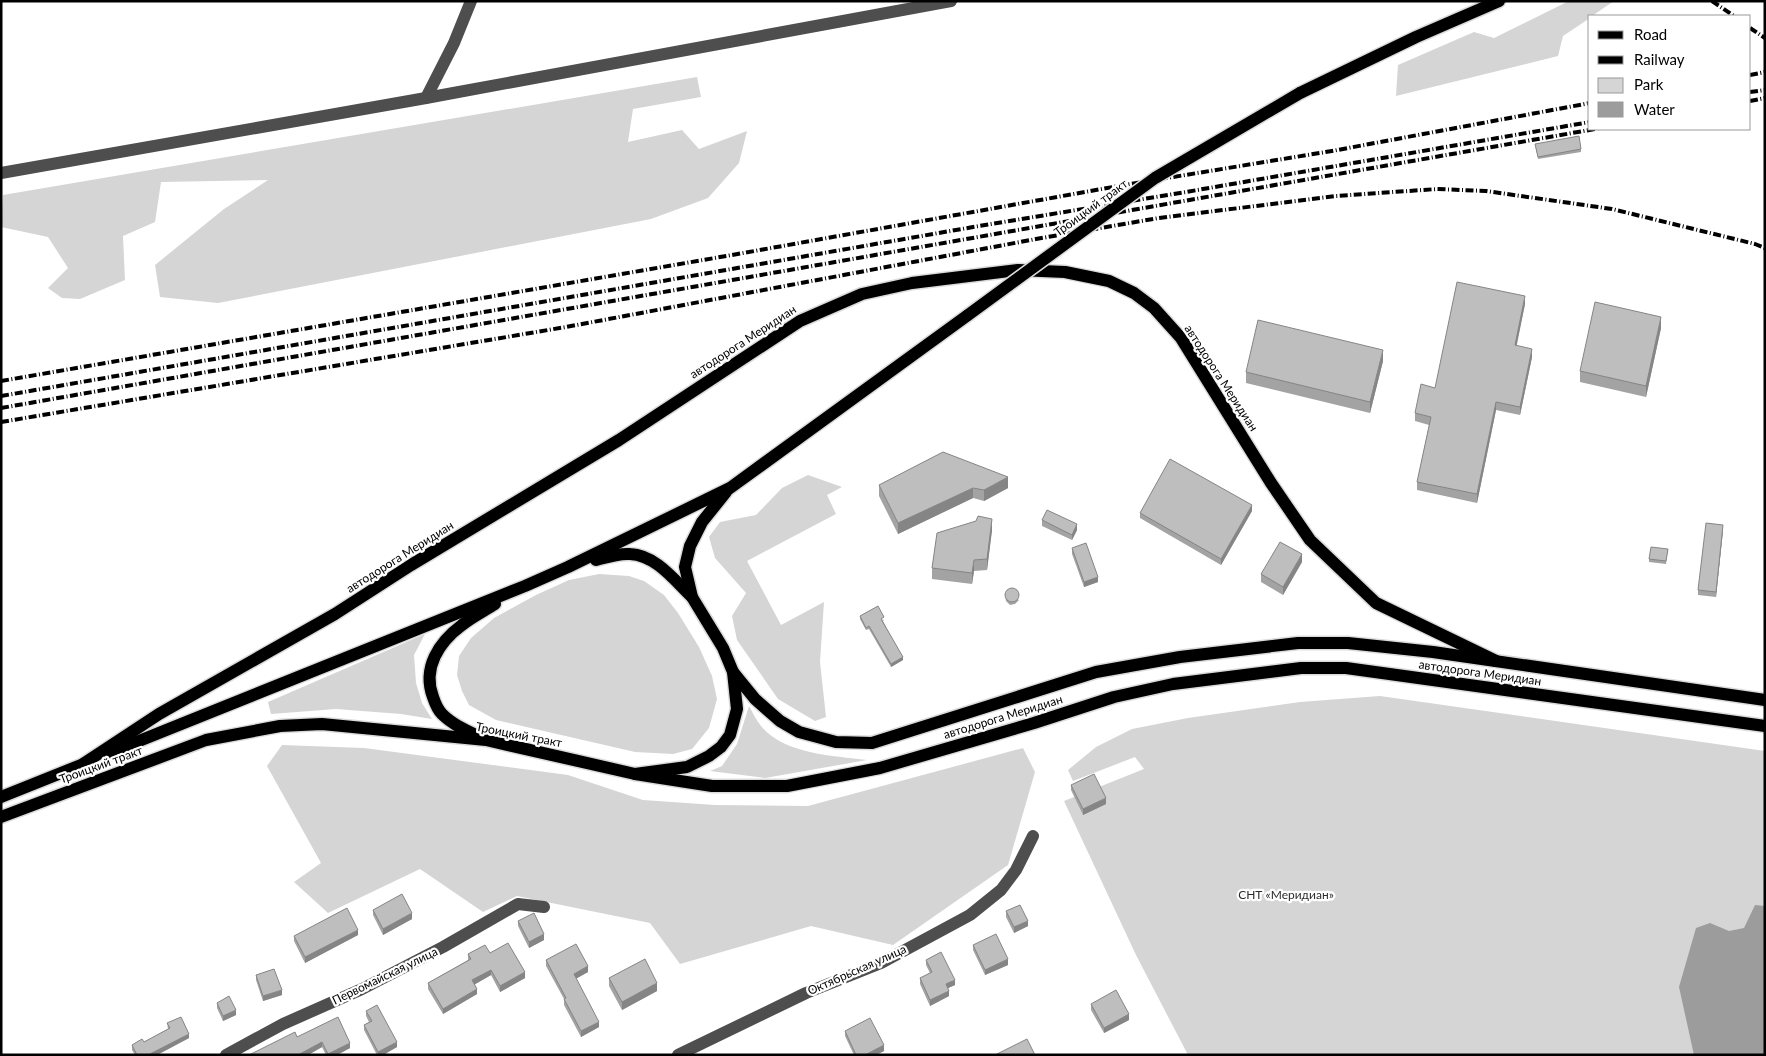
<svg xmlns="http://www.w3.org/2000/svg" width="1766" height="1056" font-family="Lato,sans-serif">
<style>
.green{fill:#d5d5d5}
.water{fill:#9c9c9c}
.lines{fill:none;stroke-linecap:round;stroke-linejoin:round}
.major-casing{stroke:#dbdbdb;stroke-width:15}
.minor{stroke:#4e4e4e;stroke-width:12}
.major{stroke:#000;stroke-width:12}
.rail{stroke:#000;stroke-width:4;stroke-dasharray:8 2.5 1 2.5;stroke-linecap:butt}
.major-bridge-casing{stroke:#dbdbdb;stroke-width:15;stroke-linecap:butt}
.major-bridge{stroke:#000;stroke-width:12}
.wall{fill:#a3a3a3}
.shaded-wall{fill:#858585}
.building{fill:#bebebe;stroke:#858585}
.labels{text-anchor:middle;stroke-width:4.5;stroke-linejoin:round;paint-order:stroke}
.street-label{font-size:12px;fill:#000;stroke:#fff}
.park-label{font-size:12px;fill:#2c2c2c;stroke:#fff}
</style>
<rect width="100%" height="100%" fill="#fff"/>
<g class="green">
<path d="M1569,1H1614L1592,16H1590V18L1563,36L1558,56L1396,96L1398,65L1474,32L1494,38Z"/>
<path d="M697,77L701,97L633,109L628,142L682,130L699,149L747,131L739,163L708,198L651,219L218,303L160,297L155,265L224,209L268,180L161,182L155,222L123,236L125,280L80,299L62,298L48,288L68,268L48,237L1,227L3,195Z"/>
<path d="M808,475L842,487L827,495L836,514L747,561L781,625L824,602L820,662L826,717L815,721L778,699L737,640L732,616L746,593L715,558L709,537L720,522L756,515L782,488Z"/>
<path d="M599,574L629,576L644,581L664,595L678,613L699,647L712,676L717,699L709,728L692,749L673,754L635,752L496,720L469,705L462,691L457,675L459,656L471,638L494,618L536,595L569,580Z"/>
<path d="M425,634L414,655L416,683L422,703L432,719L401,714L336,709L271,714L268,702Z"/>
<path d="M1380,696L1765,751V1055H1188L1136,955L1064,801L1144,769L1135,757L1073,781L1068,770L1096,747L1132,729L1188,718L1300,702Z"/>
<path d="M749,706C753,713 756,720 761,726C786,755 832,755 867,760L765,778L710,771L722,766L737,744Z"/>
<path d="M282,745L364,748L568,775L643,800L715,805L808,806L1023,748L1035,772L1008,865L893,945L811,926L680,964L650,923L517,896L483,912L420,869L328,913L294,882L321,863L267,766Z"/>
</g>
<path class="water" d="M1755,905L1765,906V1055H1694L1679,987L1696,928L1710,923L1729,931L1744,928Z"/>
<g class="lines">
<defs>
<g id="major">
<path d="M1300,93L1416,37L1499,1"/>
<path d="M596,560C607,557 619,553 630,554C656,555 675,581 692,597"/>
<path d="M733,672L755,699L780,721L799,732L836,742L872,743L1096,672L1180,657L1298,643H1348L1433,652L1765,700"/>
<path d="M478,736C465,730 452,724 442,714C438,710 435,703 433,697C422,668 439,642 462,625C472,617 484,611 495,604"/>
<path d="M109,753L525,586L568,567L730,488L968,315"/>
<path d="M83,764L159,714L335,614L411,565L619,440L800,321L862,294L912,283L1018,270L1065,272L1109,281L1134,293L1154,308L1181,338L1271,483L1310,540L1376,603L1496,661"/>
<path d="M635,774L712,786H787L880,768L1034,723L1114,697L1173,684L1301,668H1346L1765,726"/>
<path d="M1,797L91,761"/>
<path d="M1,817L206,740L280,726L322,724L486,740L635,774L687,767L709,756L721,747L730,735L737,709L733,672L723,648L692,597L685,567L690,546L702,522L726,492"/>
</g>
</defs>
<use href="#major" class="major-casing"/>
<g class="minor">
<path d="M426,98L454,43L471,1"/>
<path d="M1,173L426,98L951,1"/>
<path d="M226,1055L283,1024L362,989L443,947L518,904L544,907"/>
<path d="M678,1055L806,993L881,963L970,915L1001,890L1016,870L1033,836"/>
</g>
<use href="#major" class="major"/>
<g class="rail">
<path d="M1712,1L1734,16"/>
<path d="M1750,28L1765,38"/>
<path d="M1750,75L1765,72"/>
<path d="M1750,92L1765,90"/>
<path d="M1750,101L1765,98"/>
<path d="M1,381L732,255L1124,185L1332,151L1590,103"/>
<path d="M1,396L979,226L1186,192L1590,122"/>
<path d="M1,408L1595,129"/>
<path d="M1,422L566,327L1036,239L1159,218L1336,196L1437,189L1486,191L1612,209L1755,244L1765,248"/>
</g>
<defs>
<path id="major-bridge" d="M968,315L1155,178L1300,93"/>
</defs>
<use href="#major-bridge" class="major-bridge-casing"/>
<use href="#major-bridge" class="major-bridge"/>
</g>
<g class="wall">
<path d="M1535,144L1581,149V152L1538,159Z"/>
<path d="M1525,304L1516,346L1532,357L1520,415L1496,410L1477,503L1417,490V482L1429,425L1415,421V413L1435,388Z"/>
<path d="M1661,328L1646,397L1580,382V371Z"/>
<path d="M1383,361L1370,413L1246,383V372Z"/>
<path d="M879,485L1008,488L984,501L973,498L898,534L879,496Z"/>
<path d="M1252,511L1221,565L1140,518V513Z"/>
<path d="M1042,520L1077,530L1072,540L1042,526Z"/>
<path d="M992,530L987,570L974,571L972,584L932,579V568Z"/>
<path d="M1723,530L1716,597L1698,595V590Z"/>
<path d="M1072,548L1098,582L1084,587L1072,554Z"/>
<path d="M1668,549L1666,564L1649,562V559Z"/>
<path d="M1302,562L1283,595L1261,582V574Z"/>
<path d="M1005,593L1019,600L1015,604L1010,605L1006,601Z"/>
<path d="M860,616L884,620L883,621L903,660L891,667L869,629L866,630L860,619Z"/>
<path d="M1071,785L1106,804L1083,815L1071,790Z"/>
<path d="M373,910L412,919L383,935L373,915Z"/>
<path d="M1006,911L1028,926L1014,933L1006,917Z"/>
<path d="M518,921L544,940L529,948L518,926Z"/>
<path d="M358,935L305,963L294,941V936Z"/>
<path d="M973,945L1008,965L985,975L973,950Z"/>
<path d="M490,953L525,978L500,992L491,975L475,984L477,994L443,1014L428,989V983L468,960V954Z"/>
<path d="M546,960L588,972L576,978L599,1027L581,1037L564,1005V999L546,966Z"/>
<path d="M926,960L955,985L948,988L949,996L930,1006L920,984V978L930,973L926,965Z"/>
<path d="M256,975L282,995L263,1001L256,980Z"/>
<path d="M609,978L657,991L622,1010L609,986Z"/>
<path d="M217,1003L236,1015L223,1021L217,1008Z"/>
<path d="M1091,1004L1129,1020L1104,1033L1091,1010Z"/>
<path d="M366,1011L397,1047L383,1055H377L364,1030V1025L369,1022L366,1016Z"/>
<path d="M167,1023L189,1038L157,1055H135L132,1050V1045L144,1042L168,1029Z"/>
<path d="M845,1031L884,1051L876,1055H854L845,1036Z"/>
<path d="M297,1037L350,1048L337,1055H326L322,1047L308,1055H249Z"/>
</g>
<g class="shaded-wall">
<path d="M1525,296V304L1515,354V345Z"/>
<path d="M1661,317V328L1646,397V386Z"/>
<path d="M1532,349V357L1520,415V407Z"/>
<path d="M1383,350V361L1370,413V402Z"/>
<path d="M1496,402V410L1477,503V494Z"/>
<path d="M1008,477V488L984,501V490Z"/>
<path d="M973,488V498L898,534V523Z"/>
<path d="M1252,505V511L1221,565V559Z"/>
<path d="M992,519V530L987,570V559Z"/>
<path d="M1077,524V530L1072,540V535Z"/>
<path d="M1723,525V530L1716,597V592Z"/>
<path d="M1302,554V562L1283,595V587Z"/>
<path d="M974,560V571L972,584V573Z"/>
<path d="M1098,577V582L1084,587V582Z"/>
<path d="M903,657V660L891,667V664Z"/>
<path d="M1106,798V804L1083,815V809Z"/>
<path d="M412,913V919L383,935V929Z"/>
<path d="M1028,921V926L1014,933V927Z"/>
<path d="M358,930V935L305,963V957Z"/>
<path d="M544,934V940L529,948V942Z"/>
<path d="M1008,959V965L985,975V970Z"/>
<path d="M588,966V972L574,980V974Z"/>
<path d="M491,970V975L472,986V980Z"/>
<path d="M525,972V978L500,992V986Z"/>
<path d="M955,980V985L946,989V984Z"/>
<path d="M657,983V991L622,1010V1002Z"/>
<path d="M477,989V994L443,1014V1009Z"/>
<path d="M282,990V995L263,1001V996Z"/>
<path d="M949,991V996L930,1006V1000Z"/>
<path d="M236,1010V1015L223,1021V1016Z"/>
<path d="M1129,1014V1020L1104,1033V1028Z"/>
<path d="M599,1022V1027L581,1037V1031Z"/>
<path d="M189,1034V1038L157,1055H150V1054Z"/>
<path d="M322,1042V1047L308,1055H298Z"/>
<path d="M397,1042V1047L383,1055H378V1052Z"/>
<path d="M350,1043V1048L337,1055H328V1054Z"/>
<path d="M884,1045V1051L876,1055H865Z"/>
</g>
<g class="building">
<path d="M1579,136L1581,149L1538,157L1535,144Z"/>
<path d="M1457,282L1525,296L1515,345L1532,349L1520,407L1496,402L1477,494L1417,482L1431,417L1415,413L1421,384L1435,388Z"/>
<path d="M1595,302L1661,317L1646,386L1580,371Z"/>
<path d="M1258,320L1383,350L1370,402L1246,372Z"/>
<path d="M943,452L1008,477L984,490L973,488L898,523L879,485Z"/>
<path d="M1170,459L1252,505L1221,559L1140,513Z"/>
<path d="M1047,510L1077,524L1072,535L1042,520Z"/>
<path d="M978,516L992,519L987,559L974,560L972,573L932,568L937,533L976,521Z"/>
<path d="M1706,523L1723,525L1716,592L1698,590Z"/>
<path d="M1280,542L1302,554L1283,587L1261,574Z"/>
<path d="M1086,543L1098,577L1084,582L1072,548Z"/>
<path d="M1651,547L1668,549L1666,561L1649,559Z"/>
<circle cx="1012" cy="595" r="7"/>
<path d="M878,606L884,617L881,619L903,657L891,664L869,626L866,628L860,616Z"/>
<path d="M1094,774L1106,798L1083,809L1071,785Z"/>
<path d="M402,894L412,913L383,929L373,910Z"/>
<path d="M1020,905L1028,921L1014,927L1006,911Z"/>
<path d="M347,908L358,930L305,957L294,936Z"/>
<path d="M534,913L544,934L529,942L518,921Z"/>
<path d="M996,934L1008,959L985,970L973,945Z"/>
<path d="M508,943L525,972L500,986L491,970L472,980L477,989L443,1009L428,983L471,959L468,954L485,945L490,953Z"/>
<path d="M576,944L588,966L574,974L599,1022L581,1031L564,999L566,998L546,960Z"/>
<path d="M941,952L955,980L946,984L949,991L930,1000L920,978L932,972L926,960Z"/>
<path d="M645,959L657,983L622,1002L609,978Z"/>
<path d="M274,969L282,990L263,996L256,975Z"/>
<path d="M1116,990L1129,1014L1104,1028L1091,1004Z"/>
<path d="M229,996L236,1010L223,1016L217,1003Z"/>
<path d="M377,1005L397,1042L378,1052L364,1025L372,1021L366,1011Z"/>
<path d="M181,1017L189,1034L150,1054L151,1055H137L132,1045L142,1039L144,1042L170,1028L167,1023Z"/>
<path d="M338,1017L350,1043L328,1054L322,1042L298,1055H249L295,1032L297,1037Z"/>
<path d="M870,1018L884,1045L865,1055H856L845,1031Z"/>
<path d="M1027,1039L1035,1055H998L997,1054Z"/>
</g>
<g class="labels">
<g class="street-label">
<text transform="translate(1091 208) rotate(-36)" y="4">Троицкий тракт</text>
<text transform="translate(743 342) rotate(-33)" y="4">автодорога Меридиан</text>
<text transform="translate(1221 378) rotate(57)" y="4">автодорога Меридиан</text>
<text transform="translate(400 557) rotate(-32)" y="4">автодорога Меридиан</text>
<text transform="translate(1480 673) rotate(8)" y="4">автодорога Меридиан</text>
<text transform="translate(1003 717) rotate(-17)" y="4">автодорога Меридиан</text>
<text transform="translate(519 735) rotate(11)" y="4">Троицкий тракт</text>
<text transform="translate(101 765) rotate(-20)" y="4">Троицкий тракт</text>
<text transform="translate(857 970) rotate(-24)" y="4">Октябрьская улица</text>
<text transform="translate(385 976) rotate(-26)" y="4">Первомайская улица</text>
</g>
<g class="park-label">
<text x="1286" y="899">СНТ «Меридиан»</text>
</g>
</g>
<rect width="1766" height="1056" fill="none" stroke="#000000" stroke-width="5"/>
<rect x="1588" y="15" width="162" height="115" fill="#ffffff" stroke="#999999"/>
<rect x="1598" y="31" width="25" height="8" fill="#000000" stroke="#999999"/>
<text x="1634" y="40" font-size="15" fill="#000000">Road</text>
<rect x="1598" y="56" width="25" height="8" fill="#000000" stroke="#999999"/>
<text x="1634" y="65" font-size="15" fill="#000000">Railway</text>
<rect x="1598" y="78" width="25" height="15" fill="#d5d5d5" stroke="#999999"/>
<text x="1634" y="90" font-size="15" fill="#000000">Park</text>
<rect x="1598" y="102" width="25" height="15" fill="#9c9c9c" stroke="#999999"/>
<text x="1634" y="115" font-size="15" fill="#000000">Water</text>
</svg>
